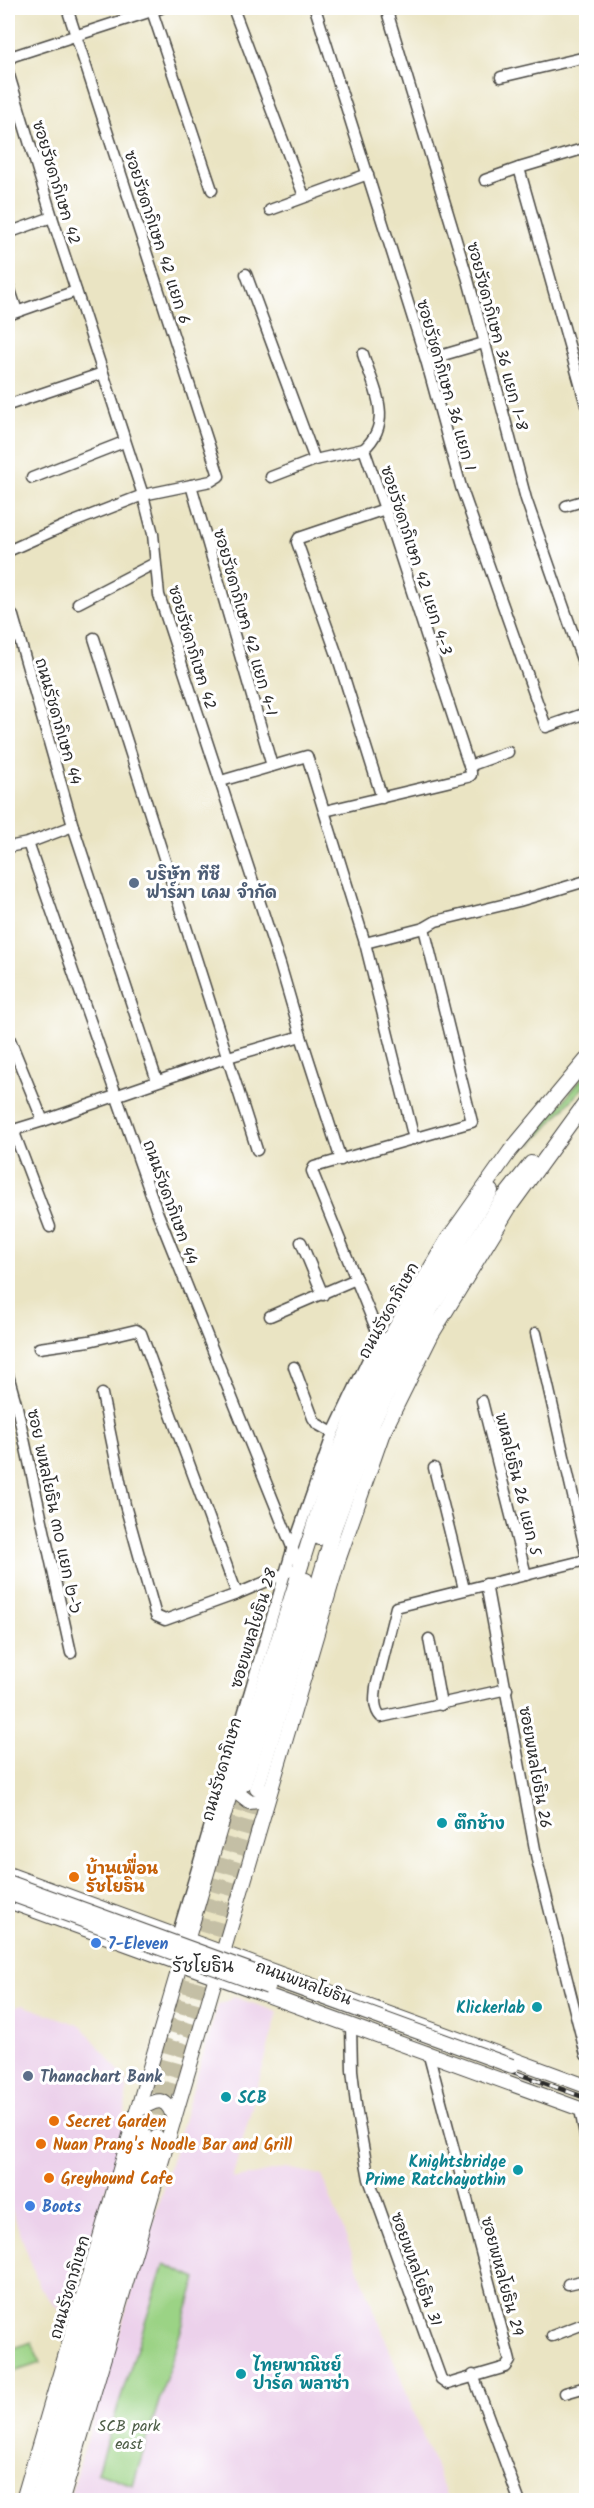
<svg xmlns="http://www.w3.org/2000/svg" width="594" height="2508" font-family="Kalam,'Playpen Sans Thai',sans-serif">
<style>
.built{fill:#ecd1eb}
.green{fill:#9bd385;stroke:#637f58;stroke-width:1.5}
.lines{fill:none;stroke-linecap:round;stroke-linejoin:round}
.major-tunnel{stroke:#c4bfa5;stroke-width:14;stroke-dasharray:14 7;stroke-linecap:butt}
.minor-casing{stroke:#484742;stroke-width:13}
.major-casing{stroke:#484742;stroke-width:16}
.minor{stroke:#fff;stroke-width:10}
.major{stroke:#fff;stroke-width:14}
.rail-casing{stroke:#2b2b2b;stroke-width:5}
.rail{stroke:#fff;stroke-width:3;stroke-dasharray:9;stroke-linecap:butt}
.major-bridge-casing{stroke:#484742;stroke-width:16;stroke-linecap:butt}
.major-bridge{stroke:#fff;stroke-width:14}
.service-dot{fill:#5c6f8a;stroke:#fff;stroke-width:2}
.culture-dot{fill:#0f9aa8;stroke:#fff;stroke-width:2}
.food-dot{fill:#e8710a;stroke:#fff;stroke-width:2}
.shop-dot{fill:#3f7fe0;stroke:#fff;stroke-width:2}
.labels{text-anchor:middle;stroke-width:6;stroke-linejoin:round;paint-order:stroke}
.street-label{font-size:16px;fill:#2b2b2b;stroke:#fff}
.service-label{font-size:16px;font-weight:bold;fill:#4e5e75;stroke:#fff;text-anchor:start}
.culture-label{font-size:16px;font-weight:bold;fill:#0d838f;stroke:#fff;text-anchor:start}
.food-label{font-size:16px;font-weight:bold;fill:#c56008;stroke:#fff;text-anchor:start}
.shop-label{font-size:16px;font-weight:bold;fill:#366cbe;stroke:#fff;text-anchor:start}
.park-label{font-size:16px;fill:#4d5d46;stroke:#fff}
.neighbourhood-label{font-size:18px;fill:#2b2b2b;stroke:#fff}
</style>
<rect width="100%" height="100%" fill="#fff"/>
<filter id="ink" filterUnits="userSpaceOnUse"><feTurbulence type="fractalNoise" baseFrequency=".0167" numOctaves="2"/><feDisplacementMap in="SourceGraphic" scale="12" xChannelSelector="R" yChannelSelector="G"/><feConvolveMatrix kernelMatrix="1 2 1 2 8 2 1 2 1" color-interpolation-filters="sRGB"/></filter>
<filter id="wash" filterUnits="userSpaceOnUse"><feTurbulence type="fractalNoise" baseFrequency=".008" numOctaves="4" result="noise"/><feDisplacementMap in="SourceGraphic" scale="24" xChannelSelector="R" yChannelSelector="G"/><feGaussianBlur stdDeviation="1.35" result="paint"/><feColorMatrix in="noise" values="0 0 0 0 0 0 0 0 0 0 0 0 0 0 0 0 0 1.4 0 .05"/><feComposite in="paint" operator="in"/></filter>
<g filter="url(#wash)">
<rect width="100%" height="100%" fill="#eae4c3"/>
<g class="built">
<path d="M234,1997L278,2012L232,2179L286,2168L322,2175L448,2500H69L218,2005Z"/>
<path d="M22,2005L82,2026L127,2081L124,2130L68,2320L40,2288L8,2200V2009Z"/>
</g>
<g class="green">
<path d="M586,1073V1084L531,1145L536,1136Z"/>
<path d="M164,2264L197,2279L133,2485L97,2472Z"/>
<path d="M32,2342L40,2363L8,2374V2350Z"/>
</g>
</g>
<g filter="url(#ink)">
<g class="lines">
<g class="major-tunnel">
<path d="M144,2134L243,1786"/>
<path d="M157,2137L255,1793"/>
</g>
<defs>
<g id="minor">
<path d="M151,8L212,190"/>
<path d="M233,8L304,196"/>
<path d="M315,8L426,360L461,487L546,727L586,713"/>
<path d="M386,8L469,283L526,499L586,671"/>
<path d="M8,61L13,56L161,8"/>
<path d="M8,72L52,217L143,495L153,534L159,595L280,964L301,1036L341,1160"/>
<path d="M501,77L586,57"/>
<path d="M519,168L586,405"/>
<path d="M485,180L519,168L586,148"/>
<path d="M270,210L368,174"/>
<path d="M8,233L52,217"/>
<path d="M246,274L315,460L364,449L385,509L471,772V775L468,777L325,811"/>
<path d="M8,284L17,311"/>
<path d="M8,315L76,291"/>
<path d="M363,354C373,387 395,421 364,449"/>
<path d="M426,360L484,343"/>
<path d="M8,405L103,373"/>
<path d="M271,477L315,460"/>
<path d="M32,478L124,442"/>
<path d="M191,485L272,766"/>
<path d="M566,506L586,500"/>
<path d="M8,551L66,525L143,495L211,481L219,476L67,8"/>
<path d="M78,603L155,563"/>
<path d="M8,611L13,616L73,826L157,1081"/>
<path d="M94,638L257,1150"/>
<path d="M469,766L508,752"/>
<path d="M221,781L307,756L365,943L414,1139"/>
<path d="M382,798L337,655L297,542L299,538L385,509"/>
<path d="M28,843L156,1209L300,1567L237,1594L165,1620L156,1616L125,1505L102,1394"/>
<path d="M8,847L28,843L73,826"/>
<path d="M365,943L424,928L436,921L519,901L586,881"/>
<path d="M8,1035L43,1121L228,1057L301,1036"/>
<path d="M43,1121L17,1129L15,1135L50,1227"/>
<path d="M301,1242L323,1295"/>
<path d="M270,1316L356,1279"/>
<path d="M536,1333L586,1553"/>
<path d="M385,1340L379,1336L312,1171L314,1167L472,1122L424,928"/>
<path d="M39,1348L89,1341L136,1330L141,1333L237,1594"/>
<path d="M294,1367L313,1418L317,1424L333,1433"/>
<path d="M8,1375L17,1407L71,1653"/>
<path d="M482,1401L526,1575"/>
<path d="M434,1468L464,1589"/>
<path d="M486,1584L537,1860L586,2055"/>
<path d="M429,1639L441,1705"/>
<path d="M507,1689L381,1717C373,1708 375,1697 376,1687L396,1607L586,1560"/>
<path d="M177,1936L292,1550L333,1433L379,1336"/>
<path d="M351,2027L352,2070L357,2113L369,2179L441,2379L448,2384L506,2367L510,2361L428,2052"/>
<path d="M580,2109L586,2141"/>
<path d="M568,2284L586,2280"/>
<path d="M552,2336L586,2323"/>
<path d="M473,2375L519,2500"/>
<path d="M565,2393L586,2387"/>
</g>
<g id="major">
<path d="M319,1538C357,1414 420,1300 491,1191"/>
<path d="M237,1779L240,1795L249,1802L259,1801L269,1791"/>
<path d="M244,1784L306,1580"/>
<path d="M257,1788L334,1529L374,1420L431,1309L501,1201L531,1163"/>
<path d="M8,1874L586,2086"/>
<path d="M8,1901L586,2111"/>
<path d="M137,2111C156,2099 167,2094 174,2120"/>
<path d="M23,2500L236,1774L332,1467L366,1386L387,1342L447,1240L510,1151L586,1060"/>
<path d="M37,2500L144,2134"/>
<path d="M49,2500L157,2137"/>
<path d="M62,2500L339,1558L382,1435L432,1334L509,1208L586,1102"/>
</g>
</defs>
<use href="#minor" class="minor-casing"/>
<use href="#major" class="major-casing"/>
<use href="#minor" class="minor"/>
<use href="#major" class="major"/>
<defs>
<path id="rail" d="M8,1889L586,2098"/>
</defs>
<use href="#rail" class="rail-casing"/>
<use href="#rail" class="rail"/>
<defs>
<g id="major-bridge">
<path d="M8,1882L512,2066"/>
<path d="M8,1893L268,1987"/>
</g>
</defs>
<use href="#major-bridge" class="major-bridge-casing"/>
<use href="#major-bridge" class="major-bridge"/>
</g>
</g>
<g class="service-dot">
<circle cx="134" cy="883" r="6"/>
<circle cx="28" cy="2076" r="6"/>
</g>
<g class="culture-dot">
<circle cx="442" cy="1823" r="6"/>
<circle cx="537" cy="2007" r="6"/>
<circle cx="226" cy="2097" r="6"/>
<circle cx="518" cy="2170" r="6"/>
<circle cx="241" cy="2374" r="6"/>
</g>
<g class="food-dot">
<circle cx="74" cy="1877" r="6"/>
<circle cx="54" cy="2121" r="6"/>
<circle cx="41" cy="2144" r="6"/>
<circle cx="49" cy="2178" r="6"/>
</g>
<g class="shop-dot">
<circle cx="96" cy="1943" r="6"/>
<circle cx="30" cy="2206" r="6"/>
</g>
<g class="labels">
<g class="street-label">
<text transform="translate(57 182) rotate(73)" y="6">ซอยรัชดาภิเษก 42</text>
<text transform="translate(158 237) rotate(72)" y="6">ซอยรัชดาภิเษก 42 แยก 6</text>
<text transform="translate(498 336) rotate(75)" y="6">ซอยรัชดาภิเษก 36 แยก 1-8</text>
<text transform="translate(447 385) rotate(74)" y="6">ซอยรัชดาภิเษก 36 แยก 1</text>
<text transform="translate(417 560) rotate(72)" y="6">ซอยรัชดาภิเษก 42 แยก 4-3</text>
<text transform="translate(246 622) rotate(74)" y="6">ซอยรัชดาภิเษก 42 แยก 4-1</text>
<text transform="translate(193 647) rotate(73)" y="6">ซอยรัชดาภิเษก 42</text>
<text transform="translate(59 721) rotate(74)" y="6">ถนนรัชดาภิเษก 44</text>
<text transform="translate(171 1202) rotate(70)" y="6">ถนนรัชดาภิเษก 44</text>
<text transform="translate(388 1310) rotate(-61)" y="6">ถนนรัชดาภิเษก</text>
<text transform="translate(519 1484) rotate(76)" y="6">พหลโยธิน 26 แยก 5</text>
<text transform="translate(55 1511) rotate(78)" y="6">ซอย พหลโยธิน ๓๐ แยก ๒-๖</text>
<text transform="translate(253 1628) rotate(-73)" y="6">ซอยพหลโยธิน 28</text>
<text transform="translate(536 1767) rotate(80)" y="6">ซอยพหลโยธิน 26</text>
<text transform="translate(221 1769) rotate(-74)" y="6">ถนนรัชดาภิเษก</text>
<text transform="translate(304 1982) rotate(20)" y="6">ถนนพหลโยธิน</text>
<text transform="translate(417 2269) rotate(70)" y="6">ซอยพหลโยธิน 31</text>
<text transform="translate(503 2276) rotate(75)" y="6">ซอยพหลโยธิน 29</text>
<text transform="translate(69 2287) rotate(-74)" y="6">ถนนรัชดาภิเษก</text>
</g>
<g class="service-label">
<text x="146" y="880">บริษัท ทีซี<tspan x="146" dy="18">ฟาร์มา เคม จำกัด</tspan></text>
<text x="40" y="2082">Thanachart Bank</text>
</g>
<g class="culture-label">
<text x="454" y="1829">ตึกช้าง</text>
<text x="525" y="2013" text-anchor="end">Klickerlab</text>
<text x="238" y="2103">SCB</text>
<text x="506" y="2167" text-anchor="end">Knightsbridge<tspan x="506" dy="18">Prime Ratchayothin</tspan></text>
<text x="253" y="2371">ไทยพาณิชย์<tspan x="253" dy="18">ปาร์ค พลาซ่า</tspan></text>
</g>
<g class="food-label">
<text x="86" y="1874">บ้านเพื่อน<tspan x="86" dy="18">รัชโยธิน</tspan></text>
<text x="66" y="2127">Secret Garden</text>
<text x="53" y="2150">Nuan Prang's Noodle Bar and Grill</text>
<text x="61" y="2184">Greyhound Cafe</text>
</g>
<g class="shop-label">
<text x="108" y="1949">7-Eleven</text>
<text x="42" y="2212">Boots</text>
</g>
<g class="park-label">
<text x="129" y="2431">SCB park<tspan x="129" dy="18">east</tspan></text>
</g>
<g class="neighbourhood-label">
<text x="203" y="1972">รัชโยธิน</text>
</g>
</g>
<rect width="594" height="2508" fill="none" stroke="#fff" stroke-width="30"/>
</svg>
